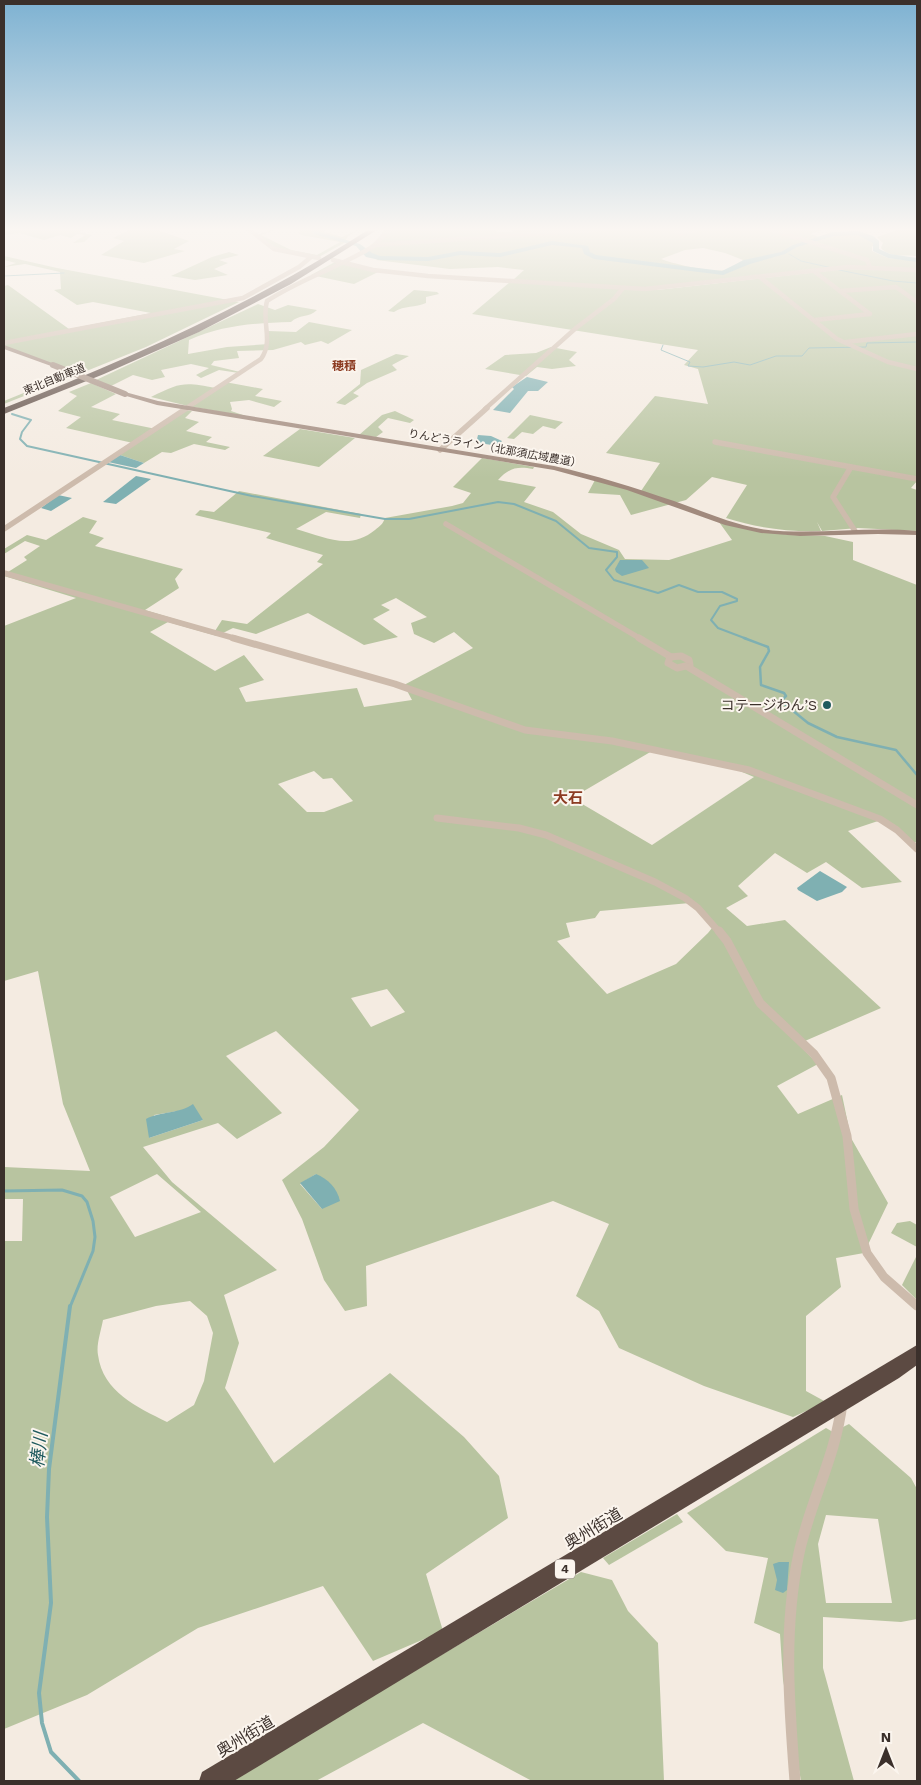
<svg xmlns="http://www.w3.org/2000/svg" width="921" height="1785" font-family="'Work Sans','Noto Sans JP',sans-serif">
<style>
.green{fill:#b8c4a0;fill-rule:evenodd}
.water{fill:#7fb0b2}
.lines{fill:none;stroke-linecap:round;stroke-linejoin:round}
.stream-far4{stroke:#7fb0b2;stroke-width:1}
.stream-far3{stroke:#7fb0b2;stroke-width:2}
.stream-far2{stroke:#7fb0b2;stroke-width:2.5}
.stream-far1{stroke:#7fb0b2;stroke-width:3}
.stream{stroke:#7fb0b2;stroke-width:4}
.river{fill:#7fb0b2;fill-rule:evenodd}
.street-far4{stroke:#cdbbac;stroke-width:4.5}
.street-far3{stroke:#cdbbac;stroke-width:5.5}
.street-far2{stroke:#cdbbac;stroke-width:7}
.street-far1{stroke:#cdbbac;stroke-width:9}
.street{stroke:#cdbbac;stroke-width:11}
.secondary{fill:#a18a7d;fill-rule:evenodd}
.highway{fill:#5c4a42;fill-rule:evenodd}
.secondary-bridge{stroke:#a18a7d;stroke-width:6}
.poi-dot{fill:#1f5a5e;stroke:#fbf5ee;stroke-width:2}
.labels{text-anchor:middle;stroke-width:4;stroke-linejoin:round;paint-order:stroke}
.far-street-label{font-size:11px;fill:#3b302b;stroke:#fbf5ee}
.far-neighbourhood-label{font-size:12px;font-weight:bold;fill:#8c3b22;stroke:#fbf5ee}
.shield{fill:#fbf5ee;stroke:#756b66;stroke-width:1}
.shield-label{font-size:12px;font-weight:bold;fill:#3b302b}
.poi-label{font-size:14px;fill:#3b302b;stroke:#fbf5ee;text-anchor:end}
.neighbourhood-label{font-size:15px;font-weight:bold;fill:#8c3b22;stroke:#fbf5ee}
.near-street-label{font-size:16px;fill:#3b302b;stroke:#fbf5ee}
.near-water-label{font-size:18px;font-style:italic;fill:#1f5a5e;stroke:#fbf5ee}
</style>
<rect width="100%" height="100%" fill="#f4ebe1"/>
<g class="green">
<path d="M14,228H86L80,232L92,235L84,242L73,243L85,235L77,234L71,238L60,235L44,240L19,233L4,235V232Z"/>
<path d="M133,228H152L189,241L174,249L185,251L144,263L101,255L124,241L113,238Z"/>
<path d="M277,228H281L261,235L291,250L317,255L340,242L301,235L299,233L301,228H323L325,232L342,237L362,228L348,236L344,243L319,257L279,250L257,235Z"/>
<path d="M386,228H493L498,232H513L511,228H828L810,234C815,235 820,238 825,238C841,235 864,227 875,243L872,247V251L888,258L917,261V269L853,266L643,288L513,280L524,270L498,267L450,269L376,260L380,257L368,252ZM703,248L725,253L743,260C738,263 731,268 725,270C712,273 674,264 661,259L685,250Z"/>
<path d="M903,228L917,229V256C906,255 889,258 881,248L883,243L877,237Z"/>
<path d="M229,252L239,255L219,260L228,263L214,269L228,275L195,280L171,276L212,257Z"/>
<path d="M4,256L57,268L239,302L146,347L79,374L4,346V286L8,285L69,329L151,313L93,302L77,305L54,290L61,289L60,272L25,264L4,267L16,263L4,260Z"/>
<path d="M335,262L378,272L354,284L311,275Z"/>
<path d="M845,269L917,271V481L911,488L917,490V531L858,528L822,531L817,522L821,531C788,532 757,528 726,518L747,485L712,477L686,500L631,515L620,495L588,493L595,480L641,491L660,463L606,453L655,396L708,404L698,369L684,365L698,350L472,314L510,282L657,290Z"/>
<path d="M414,290L437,292L439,294L426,297V303C415,308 405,305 394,312L388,311Z"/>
<path d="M258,304L275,310L288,305L317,310C309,318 299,314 291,322C256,323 222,325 189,340L188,354L227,347L269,344L268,331L296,332L309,322L352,330L328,344L321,341L305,345L301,342L273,350L237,351L239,358L214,361L211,365L240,372L239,373L219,370L201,378L196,375L209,368L191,364L161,370L165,377L152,380L133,375L111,386L96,380Z"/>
<path d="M551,347L577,352L569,360L576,366L552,369L537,367L526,376L485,369L505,355L536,353Z"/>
<path d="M396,354L409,356L392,365L397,370L367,383L353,393L359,396L345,405L336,403L360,384L361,370Z"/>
<path d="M70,374L74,376L4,404V401Z"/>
<path d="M225,382L263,389L255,396L282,401L274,407L249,400L230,402L232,409L231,411L249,417L188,406L151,397C181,382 184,382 216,388Z"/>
<path d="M91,383L116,394L91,407L120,414L112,420L156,429L185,410L192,411L185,418L199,422L186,431L212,437L206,442L230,447L225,450L194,444L171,453L162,452L144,463L117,454L133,443L66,428L81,417L58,411L77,396L69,392Z"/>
<path d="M395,411L414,420L410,423L388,418L378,427L383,432L376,437L359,435L382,415Z"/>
<path d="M530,415L563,422L555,429L543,426L533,434L522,432L514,439L507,438Z"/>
<path d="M300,429L355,438L319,467L263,456Z"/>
<path d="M482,458L534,467L533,469C517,466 509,468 498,480L536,487L524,502L553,512L581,534L619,550L625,559L669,560L732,540L719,522L789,535L825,536L853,542V560L917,585V842L914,843L878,821L848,831L902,882L862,888L826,862L807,873L775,853L738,886L748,896L726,908L747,926L785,920L881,1008L798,1044L818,1064L777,1086L798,1114L842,1095L851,1138L888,1203L864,1253L836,1258L841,1287L806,1316V1391L826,1402L793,1417L704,1386L619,1348L599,1311L576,1296L609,1224L553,1201L366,1266L367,1306L345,1311L324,1280L302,1219L282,1180L324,1147L359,1110L276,1031L226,1056L282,1113L237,1139L218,1123L143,1147L172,1182L277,1270L224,1295L239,1343L225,1388L274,1463L390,1373L464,1437L499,1476L508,1518L426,1574L443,1631L373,1661L323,1586L198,1628L87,1695L4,1729V1241H22L23,1199H4V1167L90,1171L63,1104L38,971L4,981V626L76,598L4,576V571L8,572L27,560L24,557L40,546L25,541L4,554V549L27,535L46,540L83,517L97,521L89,533L104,538L95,546L183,569L175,579L179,588L145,610L215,631L222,620L247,624L323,564L317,562L323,555L266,538L271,533L195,515L200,510L214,512L239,491L361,514L360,518L326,512L296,529C325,537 349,551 375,530C380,526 383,524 385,518L452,506L463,503L471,493L453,487ZM396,598L427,617L411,623L414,634L434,643L454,632L473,648L404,685L412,700L364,707L357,688L246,702L239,688L264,680L244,655L215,671L150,632L168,622L217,636L233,628L256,634L308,613L364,645L398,637L373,619L390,610L381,605ZM652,751L735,769L754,777L652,845L572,798ZM314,771L323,779L332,778L353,801L324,812H307L278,784ZM690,903L712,928L708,933L676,964L607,994L557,941L570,937L566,923L595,918L600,911ZM387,989L405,1012L371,1027L351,998ZM184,1110L203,1120L149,1138L154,1115ZM157,1174L201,1212L135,1237L110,1197ZM316,1174L322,1209L300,1184ZM190,1301L207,1316L213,1333L204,1381L194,1405L167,1422C137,1407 103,1392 98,1355C96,1345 101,1331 103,1320L156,1306Z"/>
<path d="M910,1221L917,1225V1247L891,1233L897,1223Z"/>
<path d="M917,1255V1300L902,1285Z"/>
<path d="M849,1424L911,1478L917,1489V1619L901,1622L823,1617V1668L854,1781H801L783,1680L780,1634L754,1623L768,1558L726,1551L687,1513L826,1428L833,1432ZM826,1515L878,1519L892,1603H826L818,1544Z"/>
<path d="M677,1514L683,1522L609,1565L603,1558Z"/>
<path d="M581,1572L612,1580L628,1611L658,1643L664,1781H532L423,1723L316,1781H229Z"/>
</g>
<g class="water">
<path d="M527,377L548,382L538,391H528L510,413L493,410L514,389L512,387Z"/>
<path d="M478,435L491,436L502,441L498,446L473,442L477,439Z"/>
<path d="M120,455L144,463L136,468L108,462Z"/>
<path d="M136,476L151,479L116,504L103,502Z"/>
<path d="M58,495L72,498L51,511L41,508Z"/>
<path d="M620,560H642L649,568L622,576L616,572L615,569Z"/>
<path d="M820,871L847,887L842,892L817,901L798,890L797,888Z"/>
<path d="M193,1104L203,1120L149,1138L146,1119C161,1111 179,1114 193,1104Z"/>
<path d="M316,1174C328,1179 337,1188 340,1201L322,1209L300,1183Z"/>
<path d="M779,1562H789L787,1590L783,1593L775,1590L777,1580L773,1564Z"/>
</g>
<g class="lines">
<g class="stream-far4">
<path d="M789,254L801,261L832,268"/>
<path d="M839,270L893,281L917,283"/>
<path d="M4,276L64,273"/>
<path d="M663,345L661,350L690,362L688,366L703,367L734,362L750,365L776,356H802L809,348L866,347L867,343L917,342"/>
</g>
<path class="stream-far3" d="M12,414L31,420L22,432L20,439L27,446L252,496L385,519H409L498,502L514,504L556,521L589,548L617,552V557L606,570L614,580L658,593L679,585L698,592H722L737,599V601L720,606L711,620L718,628L747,639"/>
<path class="stream-far2" d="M744,638L768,647L769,651L760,667L761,685L784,693L786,696L781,701L808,723L837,737L896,750L917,775"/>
<path class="stream-far1" d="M4,1191L62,1190L82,1196L87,1202L93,1221L95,1237L93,1251L70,1307"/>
<path class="stream" d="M70,1306L49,1469L47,1517L51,1603L39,1693L42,1723L51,1752L79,1781"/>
<path class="river" d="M311,228H318L319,232L360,244L372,253L380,256L428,257L460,251L500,253L552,241L588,246L590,252L596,255L722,271L744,260L781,252L793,245L833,232L859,231L873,236L879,241V249L890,254L917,258V262L888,258L873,251V243L858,235L834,236L797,247L785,254L750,264L723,275L594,259L584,254L582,248L552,245L500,257L460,255L428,261L380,260L366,257L356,246L314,234Z"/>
<g class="street-far4">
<path d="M247,228L274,249L319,258"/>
<path d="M672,228L680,234L700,228"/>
<path d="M766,228L867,260L870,268"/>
<path d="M375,245L617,228"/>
<path d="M333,260L373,270L428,276L645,289L848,267L917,270"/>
<path d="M815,272L870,314"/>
<path d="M761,278L837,339L888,362L917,369"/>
<path d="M840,291L896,287L917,302"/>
<path d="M815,320L870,314"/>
<path d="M846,342L917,334"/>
<path d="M4,343L243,298L299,267L311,257"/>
<path d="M185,409L261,359C274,341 261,321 267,301C299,280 334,269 367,250C378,245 382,234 393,228"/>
<path d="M485,409L576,328L614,299L623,288"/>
</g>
<g class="street-far3">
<path d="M715,442L917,479"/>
<path d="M440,450L487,408"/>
<path d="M851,467L833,497L855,531"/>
<path d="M446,524L641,639"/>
<path d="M4,529L187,408"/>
<path d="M4,573L237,639"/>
</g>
<g class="street-far2">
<path d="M233,638L395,684L525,730L612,741L749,770L880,819L897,830L917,849"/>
<path d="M639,638L671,657"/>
<path d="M681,656L689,660L690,665L677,668L668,663L670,657Z"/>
<path d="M688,667L917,805"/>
<path d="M437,818L519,828L546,835L655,882L685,898L698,908L720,933"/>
</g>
<path class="street-far1" d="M719,931L727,941L760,1003L814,1054L831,1078L847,1136L854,1209L867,1253L884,1277L917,1306"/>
<path class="street" d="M795,1781C789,1705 783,1628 799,1553C810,1502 836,1456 842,1403"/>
<g class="secondary">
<path d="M4,345L55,364L56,365L51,366L4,349Z"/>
<path d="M125,392L158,401L554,466C595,475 635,488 674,501C703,511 731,524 761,529C813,536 865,526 917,531V535L878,534L800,536L761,533L725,525L627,490L554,470L157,405L123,395V393Z"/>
</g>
<g class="highway">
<path d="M371,228H380L291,284L199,332L104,374L4,414V408C132,358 255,303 371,228Z"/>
<path d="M917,1345V1365L899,1378L234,1781H199L202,1772Z"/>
</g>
<path class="secondary-bridge" d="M53,365L125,394"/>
</g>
<linearGradient id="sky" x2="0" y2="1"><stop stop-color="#7eb2d2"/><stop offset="0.48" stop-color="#faf6f2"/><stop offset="1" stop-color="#faf6f2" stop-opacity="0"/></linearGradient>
<rect width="921" height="478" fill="url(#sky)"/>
<circle class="poi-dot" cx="827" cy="705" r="5"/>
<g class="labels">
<g class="far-street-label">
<text transform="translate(54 379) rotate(-22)" y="4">東北自動車道</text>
<text transform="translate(495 448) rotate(10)" y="4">りんどうライン（北那須広域農道）</text>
</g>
<g class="far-neighbourhood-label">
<text x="344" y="370">穂積</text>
</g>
<rect class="shield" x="555" y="1559.5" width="20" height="19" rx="4"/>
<g class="shield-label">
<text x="565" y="1573">4</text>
</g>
<g class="poi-label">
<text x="817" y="710">コテージわん’S</text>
</g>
<g class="neighbourhood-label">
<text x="568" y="803">大石</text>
</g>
<g class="near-street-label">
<text transform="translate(593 1528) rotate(-31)" y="6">奥州街道</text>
<text transform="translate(245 1736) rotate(-31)" y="6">奥州街道</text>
</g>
<g class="near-water-label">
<text transform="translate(39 1450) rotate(-84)" y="6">棒川</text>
</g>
</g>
<rect width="921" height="1785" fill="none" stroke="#3b302b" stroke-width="10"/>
<g transform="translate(886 1750)" stroke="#fbf5ee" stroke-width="4" paint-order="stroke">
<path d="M0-4L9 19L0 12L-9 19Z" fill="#3b302b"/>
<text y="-8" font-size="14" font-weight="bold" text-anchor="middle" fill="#3b302b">N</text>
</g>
</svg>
